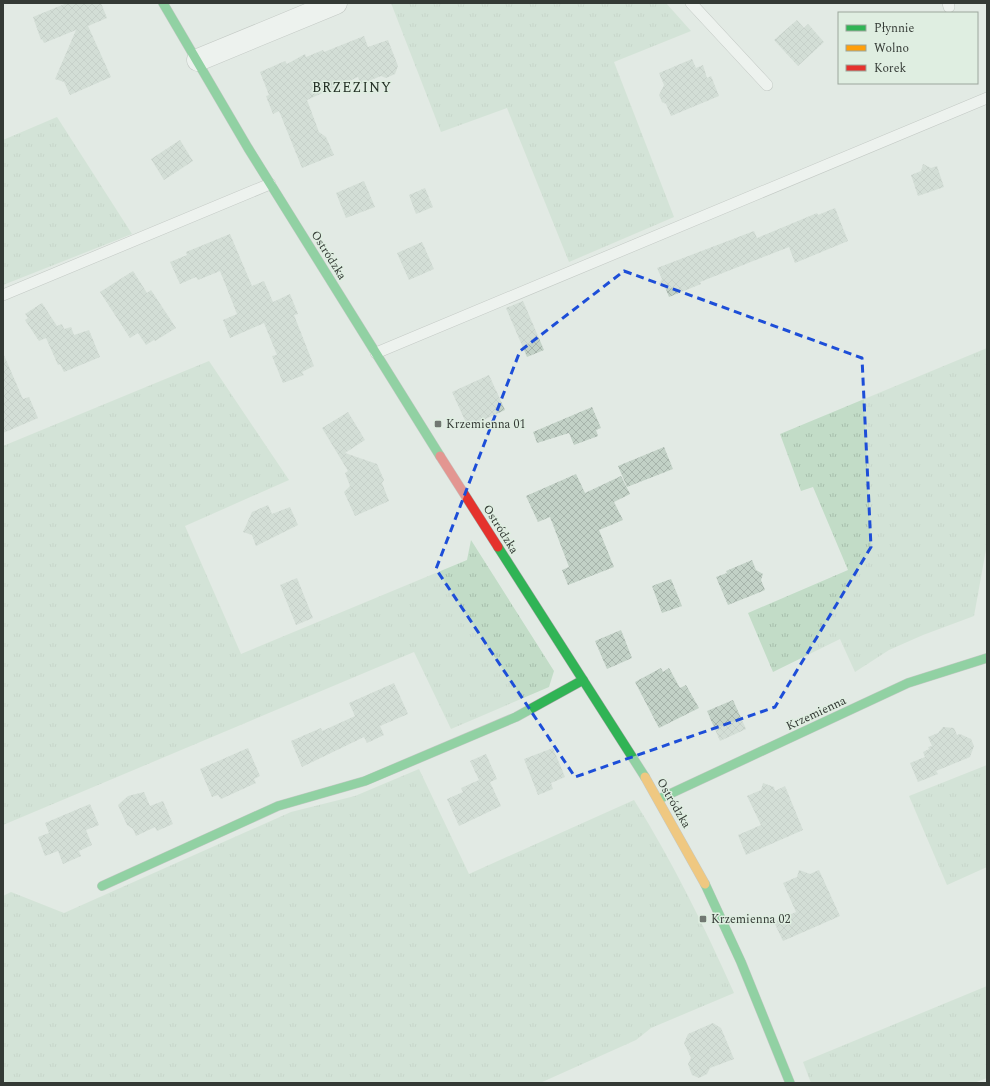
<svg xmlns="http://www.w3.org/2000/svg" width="990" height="1086" font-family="Spectral,serif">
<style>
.grass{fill:url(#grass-tufts)}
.building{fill:url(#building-cross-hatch)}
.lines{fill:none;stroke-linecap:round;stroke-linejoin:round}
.lane-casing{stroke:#9ea49f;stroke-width:12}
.street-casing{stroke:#9ea49f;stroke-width:23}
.fast-casing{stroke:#9ea49f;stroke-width:10}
.slow-casing{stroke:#9ea49f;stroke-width:10}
.jam-casing{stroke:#9ea49f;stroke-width:10}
.lane{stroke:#fbfcfb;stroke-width:11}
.street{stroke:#fbfcfb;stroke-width:22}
.fast{stroke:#30b455;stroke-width:9}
.slow{stroke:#ff9f0a;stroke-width:9}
.jam{stroke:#e5322d;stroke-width:9}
.marked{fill:none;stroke:#1d4ed8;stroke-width:3;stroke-dasharray:8 5;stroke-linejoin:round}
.poi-dot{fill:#717872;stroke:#dfeee1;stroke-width:1.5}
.labels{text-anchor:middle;stroke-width:3;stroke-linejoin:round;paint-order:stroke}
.street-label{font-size:12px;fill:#343a35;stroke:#dfeee1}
.poi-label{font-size:12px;fill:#343a35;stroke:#dfeee1;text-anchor:start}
.quarter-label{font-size:14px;letter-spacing:1px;fill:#243026;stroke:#dfeee1}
</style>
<defs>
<pattern id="grass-tufts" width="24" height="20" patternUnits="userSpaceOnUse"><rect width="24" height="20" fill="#c2dcc7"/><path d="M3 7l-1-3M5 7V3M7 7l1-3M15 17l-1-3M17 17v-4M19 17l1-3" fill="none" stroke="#a7beac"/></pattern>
<pattern id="building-cross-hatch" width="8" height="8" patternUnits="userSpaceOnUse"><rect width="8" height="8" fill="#c2d1c6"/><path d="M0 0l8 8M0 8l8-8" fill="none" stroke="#a7b4ab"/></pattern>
</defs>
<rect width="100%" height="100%" fill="#e2eae4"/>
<g class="grass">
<path d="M391,3H666L691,31L614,62L674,217L569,262L507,108L441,132Z"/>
<path d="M57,117L132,234L3,285V140Z"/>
<path d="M987,348V544L974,616L923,635L889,650L855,672L840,639L773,672L748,613L848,570L813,487L801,491L780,434Z"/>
<path d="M209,361L289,480L185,526L241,654L467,560L471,540L554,671L549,687L451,729L414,652L3,825V446Z"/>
<path d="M987,765V867L947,885L909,796Z"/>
<path d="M419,769L469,874L634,800C673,862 704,926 734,993L651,1028L636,1040L540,1083H3V896L11,892L64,913L291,812L355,796Z"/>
<path d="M987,986V1078L974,1083H811L803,1062Z"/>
</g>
<g class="building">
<path d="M67,3H101L107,18L88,26L111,77L70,95L64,82L55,79L76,30L44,43L42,39L41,40L33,17Z"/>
<path d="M797,20L804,28L808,24L824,42L798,66L774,40Z"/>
<path d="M364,36L368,47L388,40L398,66L395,74L386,78L381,76L361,84L358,77L307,100L319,132L326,137L334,155L302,168L279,111L273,114L266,96L269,95L260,72L285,61L287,64L305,54L306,57L323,50L324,52Z"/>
<path d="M692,59L696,68L703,65L707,78L711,76L719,96L671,116L666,104L662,102L659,95L664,85L659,73Z"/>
<path d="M180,140L193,161L164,180L151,159Z"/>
<path d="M923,164L931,168L937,166L944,187L918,196L911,175L921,171Z"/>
<path d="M364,181L375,207L346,218L336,193Z"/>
<path d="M425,188L433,207L416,214L409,195Z"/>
<path d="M835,208L848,241L795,263L789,247L700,282L701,284L669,297L665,287L659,284L662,279L657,268L754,231L757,238L817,213L818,215Z"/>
<path d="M230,234L252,286L264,281L273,302L290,294L298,314L294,315L314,366L302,372L304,375L283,383L272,356L277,355L264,323L230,338L223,320L237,314L220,271L198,280L196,277L180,284L170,262L187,255L186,252Z"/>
<path d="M422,242L434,269L409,280L397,253Z"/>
<path d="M133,271L147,293L151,290L176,328L155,341L154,340L146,345L138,333L130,338L100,292Z"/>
<path d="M523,301L544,350L527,357L506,308Z"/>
<path d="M42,303L57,326L62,324L64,329L71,327L74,335L89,330L100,357L64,372L60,364L58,365L46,338L39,341L25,320L28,318L25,314Z"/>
<path d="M3,353L23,399L29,397L38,418L3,433Z"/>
<path d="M489,375L505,410L468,427L452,392Z"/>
<path d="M592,407L601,428L596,430L598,436L574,445L569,433L537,443L533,432Z"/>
<path d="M348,412L365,440L345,453L377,464L384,480L382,483L389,501L355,516L344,492L350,486L345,473L348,471L322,428Z"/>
<path d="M664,447L673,469L627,487L618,466Z"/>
<path d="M576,474L585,493L621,476L630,494L614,502L623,520L599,530L614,567L568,585L562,570L569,567L550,517L538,522L526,496Z"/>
<path d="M268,505L272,514L290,507L298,525L256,546L252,535L243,532L252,512Z"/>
<path d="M752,560L756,570L763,574L761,580L765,590L728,605L716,577L727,573L726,571Z"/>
<path d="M297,578L313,618L296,625L280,585Z"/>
<path d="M671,579L682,606L662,613L652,586Z"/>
<path d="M621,630L632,658L607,669L595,641Z"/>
<path d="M661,668L663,672L669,668L680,688L686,685L699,708L659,728L635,682Z"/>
<path d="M394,683L408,714L380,726L384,735L367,743L364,737L302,767L291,741L321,728L322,731L355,716L349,703Z"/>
<path d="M733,700L746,729L720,741L707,711Z"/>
<path d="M943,727L954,728L957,735L960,734L971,739L974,746L970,757L936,771L938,774L918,782L910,763L925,757L923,752L929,749L928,747L932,746L928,737L938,733Z"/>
<path d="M248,748L260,776L254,779L256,783L221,799L218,795L212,797L200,769Z"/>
<path d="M553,748L565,777L551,783L553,789L538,795L524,759Z"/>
<path d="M486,754L497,779L490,782L501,806L459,826L447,799L463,792L461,788L479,780L470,761Z"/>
<path d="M763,783L774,787L775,791L785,786L803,830L746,855L738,835L761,825L747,796L761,790Z"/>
<path d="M144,792L150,806L163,801L173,824L157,831L155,827L136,836L133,829L127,825L118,805L128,796Z"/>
<path d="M90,804L99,825L86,830L92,845L79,851L81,856L63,864L58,851L45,856L38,837L49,833L45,823Z"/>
<path d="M799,870L810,874L819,870L840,916L783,941L774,922L796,912L783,883L797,877Z"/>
<path d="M713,1023L721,1028L734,1059L710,1068L707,1074L699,1078L692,1075L688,1064L691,1058L684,1043L688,1034Z"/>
</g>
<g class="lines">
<defs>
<g id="lane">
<path d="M691,3L767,85"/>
<path d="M948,3L949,7"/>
<path d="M3,295L270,184"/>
<path d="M376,353L987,98"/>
</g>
<path id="street" d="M198,60L336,3"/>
<g id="fast">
<path d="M163,3L248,148L440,456"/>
<path d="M498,547L645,777"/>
<path d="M659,799L908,683L987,658"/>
<path d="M705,884L741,962L790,1083"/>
<path d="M102,886L278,806L365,781L516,717L583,680"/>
</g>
<path id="slow" d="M645,777L705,884"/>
<path id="jam" d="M440,456L498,547"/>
</defs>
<use href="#lane" class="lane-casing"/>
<use href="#street" class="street-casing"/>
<use href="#fast" class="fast-casing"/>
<use href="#slow" class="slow-casing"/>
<use href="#jam" class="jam-casing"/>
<use href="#lane" class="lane"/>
<use href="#street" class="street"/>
<use href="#fast" class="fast"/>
<use href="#slow" class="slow"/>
<use href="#jam" class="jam"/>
</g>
<path d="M0 0H990V1086H0ZM624,271L862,358L871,547L775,707L575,777L436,569L520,351Z" fill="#e2eae4" fill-opacity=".55" fill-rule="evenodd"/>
<path class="marked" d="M624,271L862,358L871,547L775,707L575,777L436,569L520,351Z"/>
<g class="poi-dot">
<rect x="434" y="420" width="8" height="8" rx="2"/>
<rect x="699" y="915" width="8" height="8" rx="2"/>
</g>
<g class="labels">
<g class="street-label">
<text transform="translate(329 255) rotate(58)" y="4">Ostródzka</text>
<text transform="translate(501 529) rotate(58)" y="4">Ostródzka</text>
<text transform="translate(816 713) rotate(-25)" y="4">Krzemienna</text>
<text transform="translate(674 803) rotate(60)" y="4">Ostródzka</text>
</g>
<g class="poi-label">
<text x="446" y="428">Krzemienna 01</text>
<text x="711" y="923">Krzemienna 02</text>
</g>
<g class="quarter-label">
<text x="352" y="92">BRZEZINY</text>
</g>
</g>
<rect width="990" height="1086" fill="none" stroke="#343a35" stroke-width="8"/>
<rect x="838" y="12" width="140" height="72" fill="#dfeee1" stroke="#9ba69c"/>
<rect x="846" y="25" width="20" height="6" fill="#30b455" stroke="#9ba69c"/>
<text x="874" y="32" font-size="12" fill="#343a35">Płynnie</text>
<rect x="846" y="45" width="20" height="6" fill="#ff9f0a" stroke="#9ba69c"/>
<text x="874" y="52" font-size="12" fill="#343a35">Wolno</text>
<rect x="846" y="65" width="20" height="6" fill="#e5322d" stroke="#9ba69c"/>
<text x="874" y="72" font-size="12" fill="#343a35">Korek</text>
</svg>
